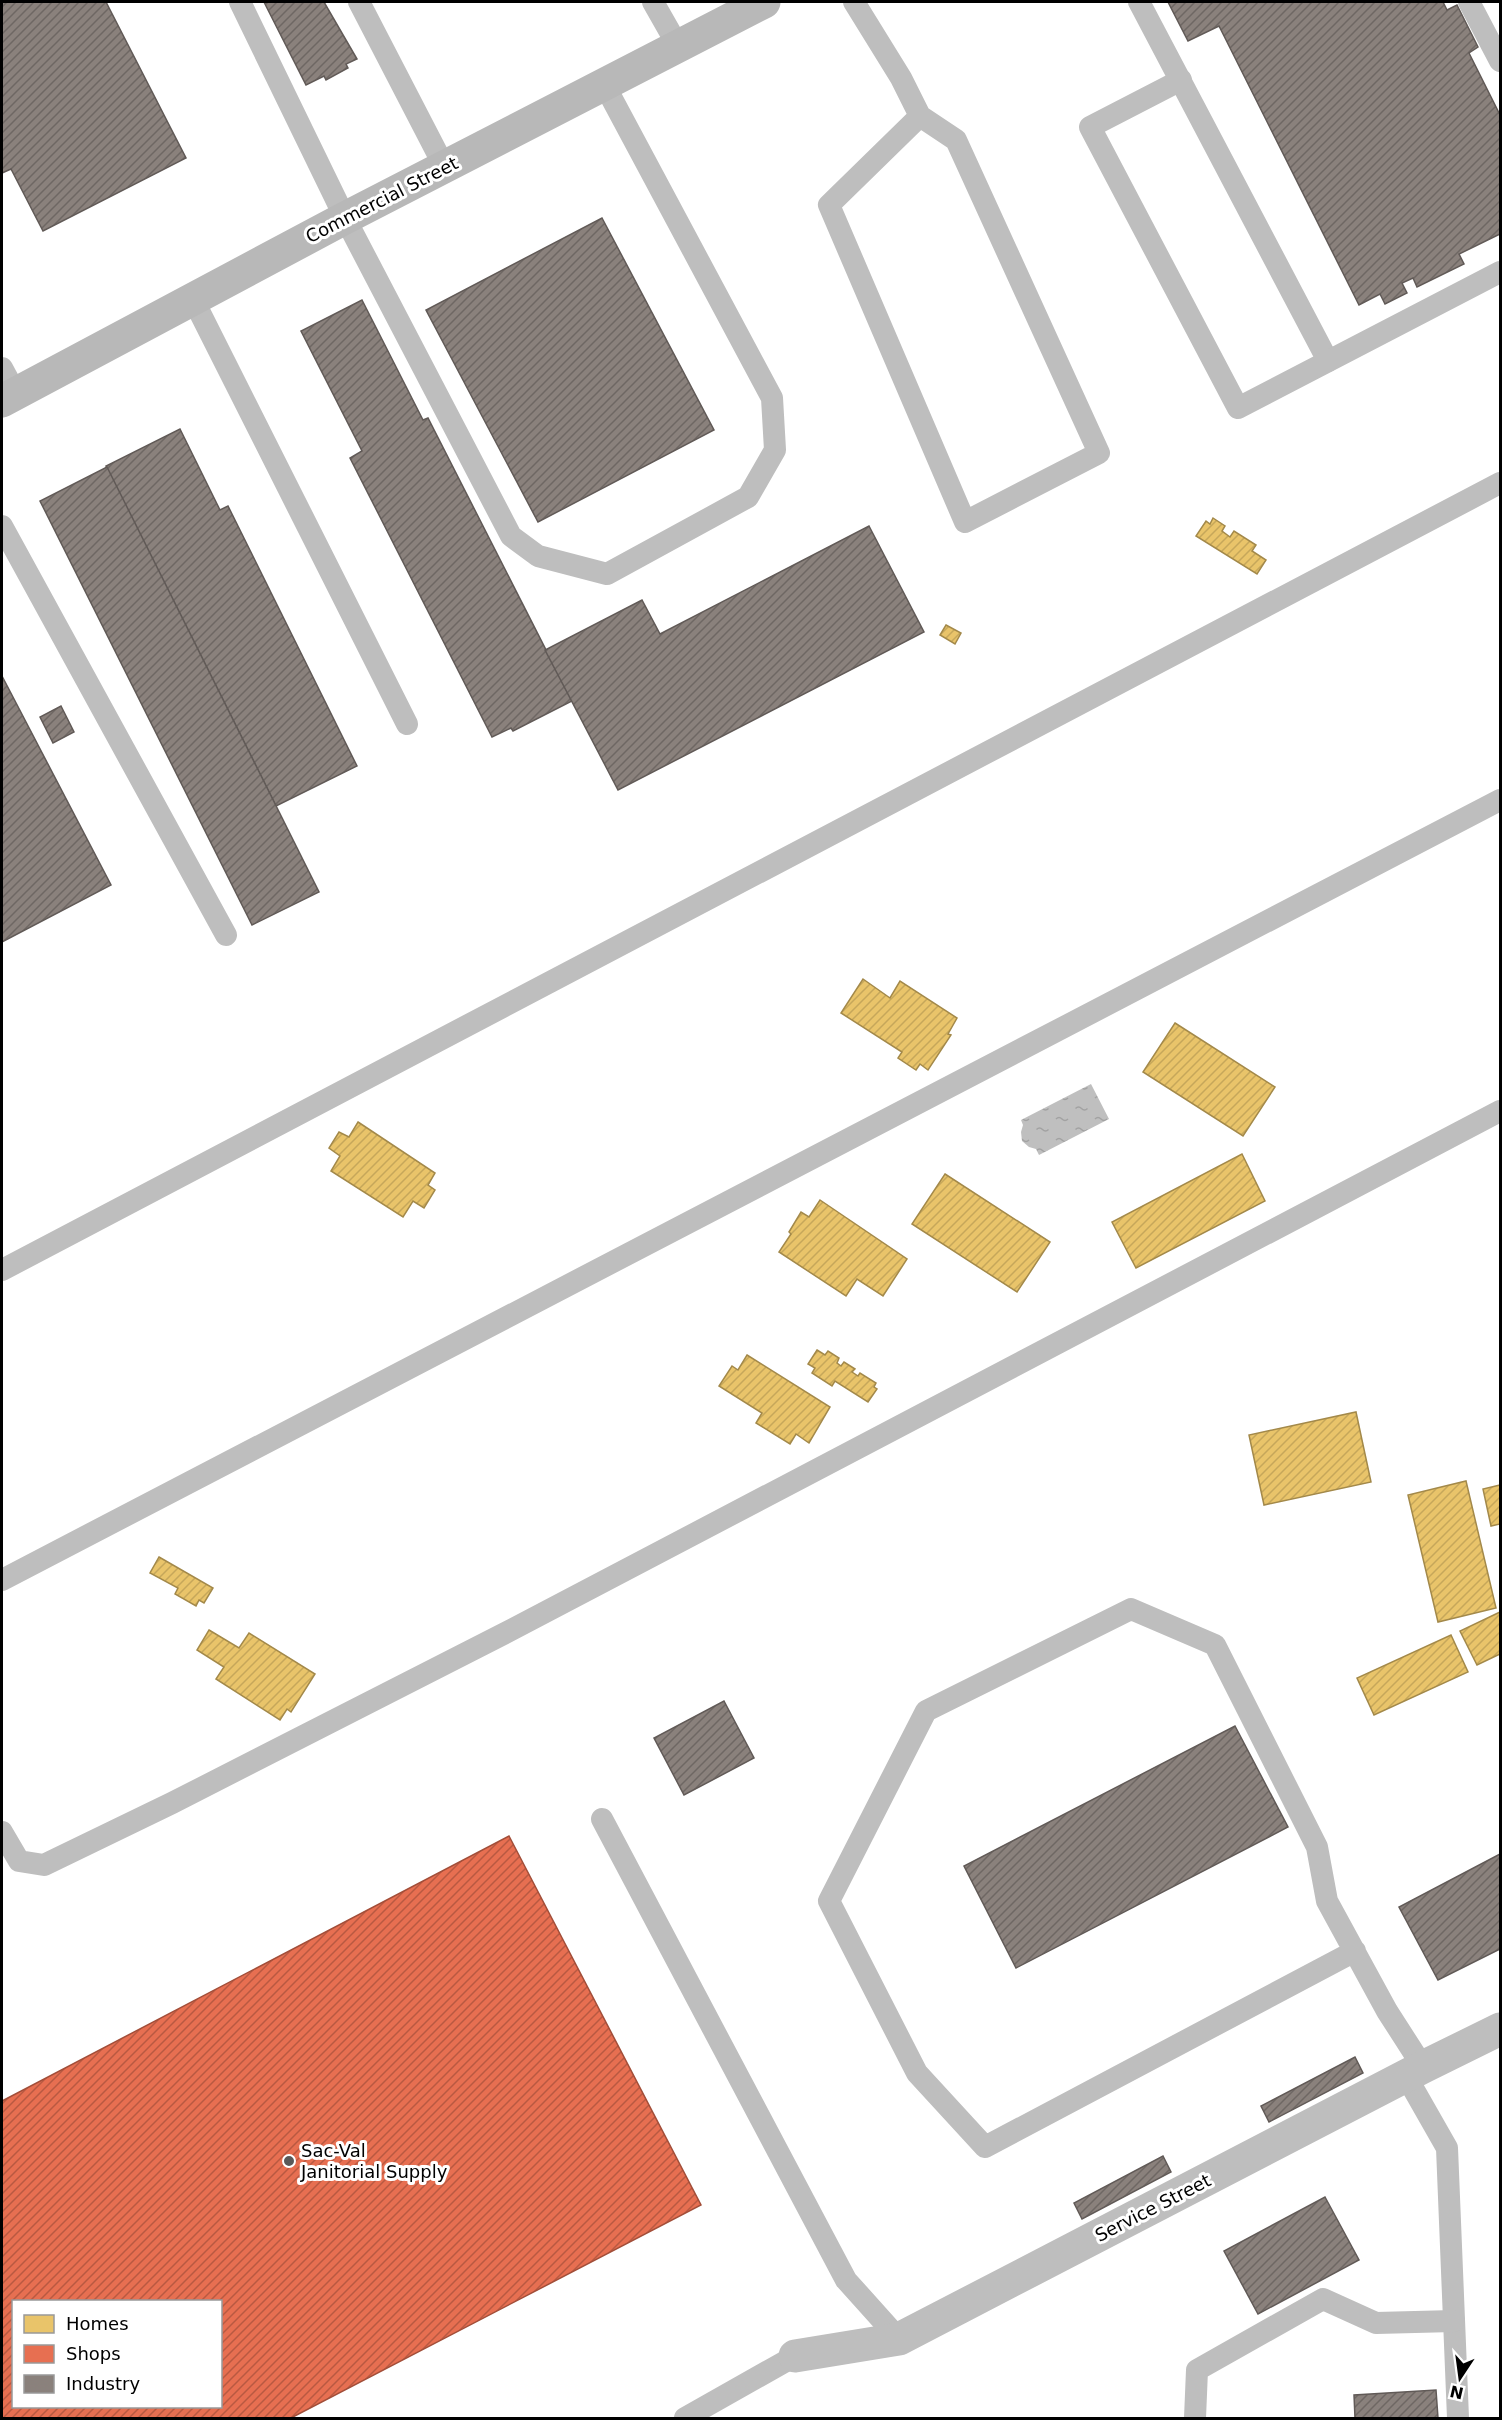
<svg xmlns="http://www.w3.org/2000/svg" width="1502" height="2420" font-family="'DejaVu Sans',sans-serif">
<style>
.water{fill:url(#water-ripples)}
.homes{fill:url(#homes-hatch);stroke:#a3894a;stroke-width:1.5}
.shops{fill:url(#shops-hatch);stroke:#a24e39;stroke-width:1.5;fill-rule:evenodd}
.industry{fill:url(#industry-hatch);stroke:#615a57;stroke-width:1.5}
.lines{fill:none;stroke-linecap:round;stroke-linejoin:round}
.lane{stroke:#bebebe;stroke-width:22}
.street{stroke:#bebebe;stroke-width:33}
.secondary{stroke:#b8b8b8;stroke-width:33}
.poi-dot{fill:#595959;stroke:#fff;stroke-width:2}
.labels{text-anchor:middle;stroke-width:6;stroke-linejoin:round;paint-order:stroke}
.street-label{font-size:18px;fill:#000;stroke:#fff}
.poi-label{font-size:18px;fill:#000;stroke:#fff;text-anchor:start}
</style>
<defs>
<pattern id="water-ripples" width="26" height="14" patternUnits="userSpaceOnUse" patternTransform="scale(1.5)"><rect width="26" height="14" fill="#bfbfbf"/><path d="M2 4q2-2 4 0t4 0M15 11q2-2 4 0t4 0" fill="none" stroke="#a2a2a2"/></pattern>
<pattern id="homes-hatch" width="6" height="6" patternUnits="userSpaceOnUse" patternTransform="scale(1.5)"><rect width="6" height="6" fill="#e9c46a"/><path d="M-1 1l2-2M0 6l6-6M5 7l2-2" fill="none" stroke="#c6a75a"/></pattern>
<pattern id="shops-hatch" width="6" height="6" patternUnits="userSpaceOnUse" patternTransform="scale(1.5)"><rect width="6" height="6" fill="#e76f51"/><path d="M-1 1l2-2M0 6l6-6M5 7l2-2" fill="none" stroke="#b95941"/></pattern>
<pattern id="industry-hatch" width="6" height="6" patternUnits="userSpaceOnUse" patternTransform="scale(1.5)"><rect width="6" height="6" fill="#8a817c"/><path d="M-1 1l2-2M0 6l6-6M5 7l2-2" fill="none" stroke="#6e6763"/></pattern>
</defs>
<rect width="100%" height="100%" fill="#fff"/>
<path class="water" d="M1091,1084L1109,1119L1039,1155L1036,1149L1029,1147L1022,1141L1021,1132L1023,1125L1021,1120Z"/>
<g class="homes">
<path d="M1213,518L1225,526L1222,531L1230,537L1234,531L1256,545L1252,551L1266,560L1257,574L1196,536L1206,521L1210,524Z"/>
<path d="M946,625L961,633L955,644L940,635Z"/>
<path d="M863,979L890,998L900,981L957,1018L948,1034L951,1035L928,1070L920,1064L916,1070L898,1058L902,1052L841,1013Z"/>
<path d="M1175,1023L1275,1087L1243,1136L1143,1072Z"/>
<path d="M358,1122L435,1173L428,1185L435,1190L424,1208L413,1201L403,1217L331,1171L340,1156L329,1148L339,1132L349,1137Z"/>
<path d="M1242,1154L1265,1201L1136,1268L1112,1222Z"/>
<path d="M945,1174L1050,1242L1017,1292L912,1224Z"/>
<path d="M820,1200L907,1259L883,1296L857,1279L846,1296L779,1252L791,1234L789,1232L801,1212L809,1217Z"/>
<path d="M817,1350L825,1355L828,1351L839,1358L837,1363L841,1366L844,1362L855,1369L852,1372L858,1376L860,1373L876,1383L874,1387L877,1389L868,1402L835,1381L832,1386L812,1373L815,1368L808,1364Z"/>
<path d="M747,1355L830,1407L809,1443L796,1434L790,1444L756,1423L762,1413L719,1386L732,1366L738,1370Z"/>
<path d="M1356,1412L1371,1482L1264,1505L1249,1435Z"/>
<path d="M1466,1481L1496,1608L1438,1622L1408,1495Z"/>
<path d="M1500,1485V1524L1491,1526L1483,1489Z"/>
<path d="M159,1557L213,1588L204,1603L199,1600L196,1606L175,1594L178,1588L150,1573Z"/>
<path d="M1500,1612V1654L1477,1665L1460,1631Z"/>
<path d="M209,1630L239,1648L249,1633L315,1674L291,1712L287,1709L280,1720L216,1679L224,1667L197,1650Z"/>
<path d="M1451,1635L1468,1672L1374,1715L1357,1678Z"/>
</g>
<path class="shops" d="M509,1836L701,2205L291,2418H2V2101ZM14,2302H220V2406H14Z"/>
<g class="industry">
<path d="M2,2H106L186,158L43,231L11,169L2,173Z"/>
<path d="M264,2H324L357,59L346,64L348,68L326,80L324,76L306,85Z"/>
<path d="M1168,2H1443L1447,10L1457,5L1478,47L1469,53L1500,115V234L1459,254L1464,264L1417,287L1413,278L1402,283L1407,293L1385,304L1380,294L1359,305L1219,26L1188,41Z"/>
<path d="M602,218L714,430L538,522L426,310Z"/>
<path d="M362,300L423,420L428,418L572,701L513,731L511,728L492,737L350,458L362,451L301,331Z"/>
<path d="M180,429L220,510L228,506L357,766L276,806L106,466Z"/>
<path d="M107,467L319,892L252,925L40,501Z"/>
<path d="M869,526L924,632L618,790L545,650L642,600L660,634Z"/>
<path d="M2,676L111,885L2,942Z"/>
<path d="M61,706L74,732L53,743L40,717Z"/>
<path d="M724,1701L754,1758L684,1795L654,1738Z"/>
<path d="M1235,1726L1288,1827L1016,1968L964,1866Z"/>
<path d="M1500,1854V1949L1438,1980L1399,1907Z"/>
<path d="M1355,2057L1363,2073L1269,2122L1261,2106Z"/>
<path d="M1163,2156L1171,2172L1082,2219L1074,2203Z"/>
<path d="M1325,2197L1359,2260L1258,2314L1224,2251Z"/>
<path d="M1436,2390L1438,2418H1355L1354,2395Z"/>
</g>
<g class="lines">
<g class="lane">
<path d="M240,2L345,218L511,536L538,556L607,574L748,497L775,450L772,398L604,84"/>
<path d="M359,2L445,168"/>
<path d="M653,2L678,46"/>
<path d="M854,2L901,78L920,116L956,140L1099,453L965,522L829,205L920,116"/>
<path d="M1139,2L1328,361"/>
<path d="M1469,2L1500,61"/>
<path d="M1181,80L1090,127L1238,408L1500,272"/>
<path d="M193,299L407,724"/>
<path d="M2,368L16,394"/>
<path d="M2,526L226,935"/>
<path d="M2,1270L1500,483"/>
<path d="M2,1580L1500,800"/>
<path d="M602,1819L846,2280L899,2339"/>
<path d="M2,1832L19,1861L44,1865L172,1803L513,1629L1500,1111"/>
<path d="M1355,1951L985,2147L917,2073L829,1901L926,1711L1131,1609L1215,1645L1317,1847L1327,1901L1387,2011L1423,2067"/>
<path d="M1406,2076L1447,2148L1458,2418"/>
<path d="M685,2418L795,2356"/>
<path d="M1195,2418L1197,2370L1323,2299L1376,2323L1454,2321"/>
</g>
<path class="street" d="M795,2356L899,2339L1423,2067L1500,2029"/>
<path class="secondary" d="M2,401L345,218L764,2"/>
</g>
<circle class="poi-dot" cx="289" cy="2161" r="6"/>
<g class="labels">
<g class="street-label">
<text transform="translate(382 200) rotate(-27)" y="6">Commercial Street</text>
<text transform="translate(1153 2208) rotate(-27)" y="6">Service Street</text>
</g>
<g class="poi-label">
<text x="301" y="2157">Sac-Val<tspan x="301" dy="21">Janitorial Supply</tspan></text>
</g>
</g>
<rect width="1502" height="2420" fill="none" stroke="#000000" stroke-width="6"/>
<rect x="12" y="2300" width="210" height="108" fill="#ffffff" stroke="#999999" stroke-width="1.5"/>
<rect x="24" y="2315" width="30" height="18" fill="#e9c46a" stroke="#999999" stroke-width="1.5"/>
<text x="66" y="2330" font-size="18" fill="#000000">Homes</text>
<rect x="24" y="2345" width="30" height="18" fill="#e76f51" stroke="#999999" stroke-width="1.5"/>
<text x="66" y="2360" font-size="18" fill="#000000">Shops</text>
<rect x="24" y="2375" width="30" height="18" fill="#8a817c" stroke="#999999" stroke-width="1.5"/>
<text x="66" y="2390" font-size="18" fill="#000000">Industry</text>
<g transform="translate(1460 2378) rotate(193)" stroke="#ffffff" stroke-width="4.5" paint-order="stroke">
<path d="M0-4.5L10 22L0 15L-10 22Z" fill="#000000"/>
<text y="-9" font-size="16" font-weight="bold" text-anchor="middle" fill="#000000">N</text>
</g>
</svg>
